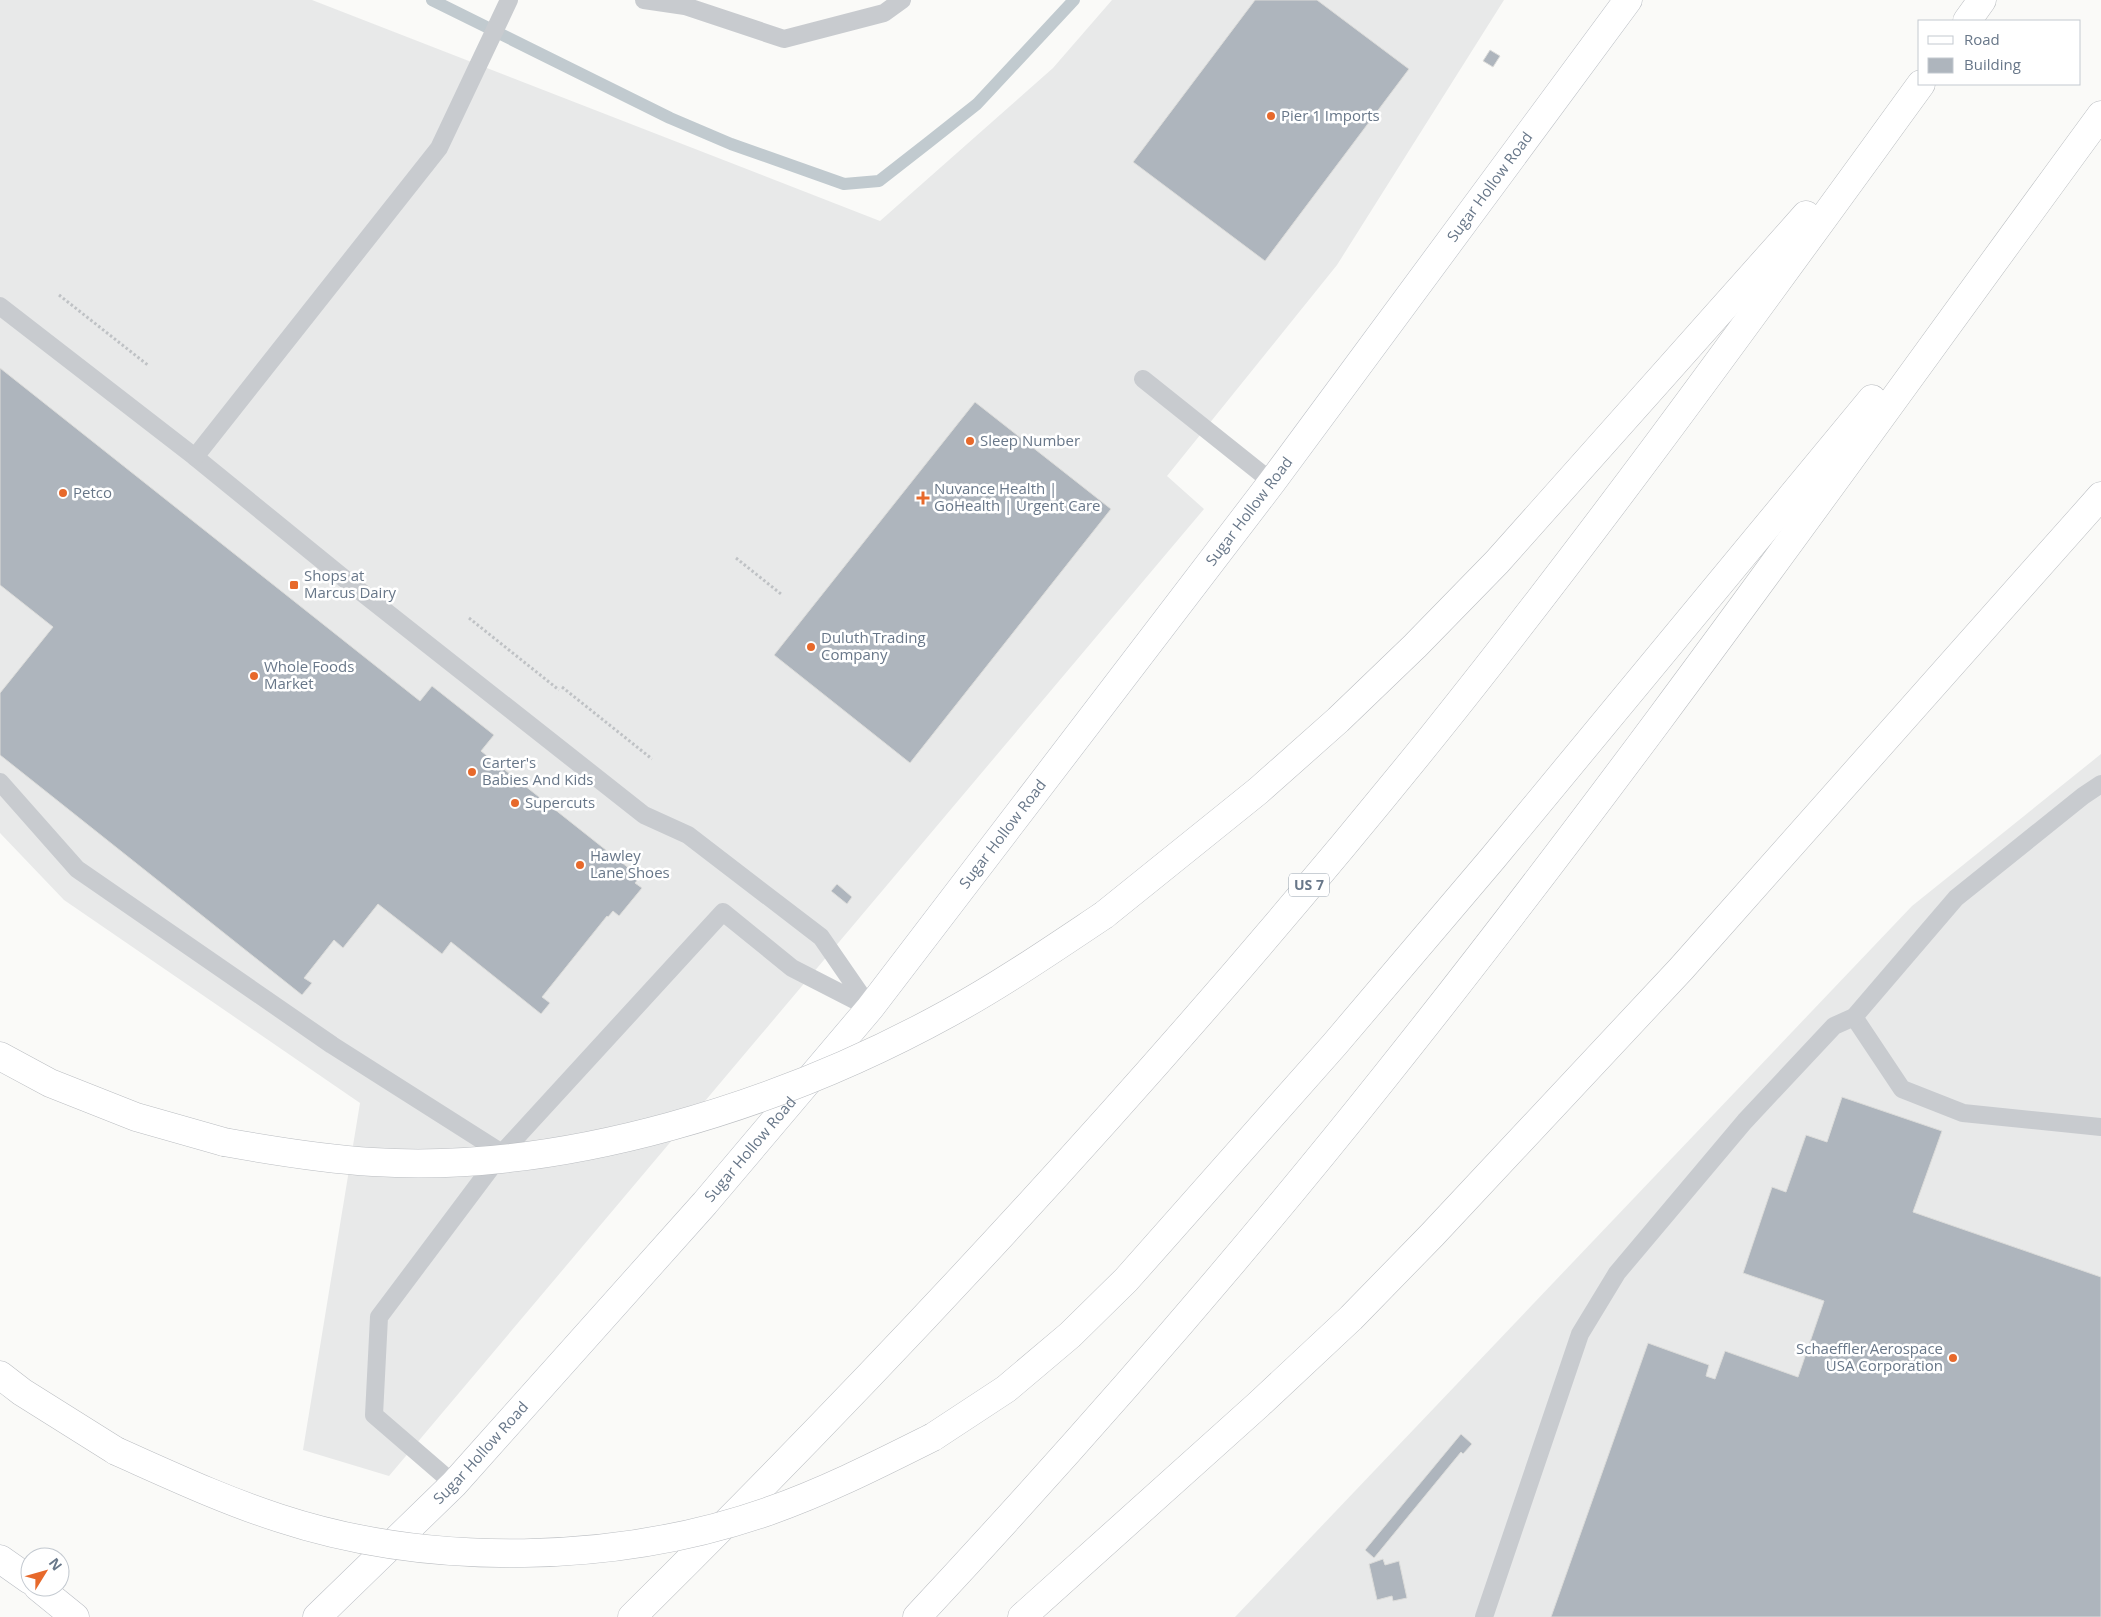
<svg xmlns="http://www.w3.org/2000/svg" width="2101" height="1617" font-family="'Open Sans',sans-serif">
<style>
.built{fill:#e8e9e9}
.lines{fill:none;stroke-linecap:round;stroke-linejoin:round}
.stream{stroke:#c1cacf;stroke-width:12}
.building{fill:#aeb5bd;stroke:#dcdcda}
.secondary-casing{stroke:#babec4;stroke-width:29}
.highway-casing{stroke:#babdc1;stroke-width:29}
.path{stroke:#bfc2c5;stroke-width:3;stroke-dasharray:2.5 2.5;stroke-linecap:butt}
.lane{stroke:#c8cbcf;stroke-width:18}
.secondary{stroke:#fff;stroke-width:28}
.highway{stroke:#fff;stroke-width:28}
.highway-bridge-casing{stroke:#babdc1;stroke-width:29;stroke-linecap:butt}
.highway-bridge{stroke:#fff;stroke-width:28}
.poi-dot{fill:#e7692b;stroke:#fff;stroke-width:2}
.labels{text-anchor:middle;stroke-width:5;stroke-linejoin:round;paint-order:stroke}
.shield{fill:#fff;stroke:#95a0ac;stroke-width:1}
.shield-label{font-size:14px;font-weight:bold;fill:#687789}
.poi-label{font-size:15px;fill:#687789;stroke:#fff;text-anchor:start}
.street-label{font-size:15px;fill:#687789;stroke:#fff}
</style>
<rect width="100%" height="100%" fill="#fafaf8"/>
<g class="built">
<path d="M0,0H312L880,221L1053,68L1112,0H1504L1337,265L1167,476L1204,509L389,1476L303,1450L360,1103L64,900L0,833Z"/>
<path d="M2101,754V1617H1235L1912,906Z"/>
</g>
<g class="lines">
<path class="stream" d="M432,0L670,118L731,144L844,184L879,181L929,142L977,104L1074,0"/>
</g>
<g class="building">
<path d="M1255,0H1317L1409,69L1265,261L1133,162Z"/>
<path d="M1490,50L1500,56L1493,67L1483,61Z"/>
<path d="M0,368L420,701L432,686L494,735L481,751L640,877L635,883L642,888L619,916L613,911L608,917L607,916L542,997L550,1003L541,1014L451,942L442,954L378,904L343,948L334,940L304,978L312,983L302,995L0,755V693L53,627L0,585Z"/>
<path d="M975,402L1111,509L910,763L774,655Z"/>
<path d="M837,884L852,897L847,904L831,891Z"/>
<path d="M1842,1097L1942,1131L1913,1212L2101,1277V1617H1551L1648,1343L1709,1365L1706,1376L1715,1379L1725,1351L1798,1377L1824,1301L1743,1273L1772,1187L1786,1192L1806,1135L1827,1142Z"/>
<path d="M1461,1434L1472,1444L1463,1454L1461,1452L1374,1558L1365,1550Z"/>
<path d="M1383,1559L1385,1565L1399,1561L1407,1598L1393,1601L1392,1596L1377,1600L1369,1564Z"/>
</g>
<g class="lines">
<defs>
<g id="secondary">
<path d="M0,1559L30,1580"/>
<path d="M38,1587L75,1617"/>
<path id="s1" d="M317,1617L454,1484L705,1203L870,1008L1272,482L1628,0"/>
</g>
<g id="highway">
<path d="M1967,21L1982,0"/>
<path d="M1104,915L1258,791L1338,720L1415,646L1497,562L1806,215"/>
<path d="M0,1056L50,1083L136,1117L224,1142"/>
<path d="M0,1375L22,1392L116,1451"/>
<path d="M933,1437L1006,1389L1070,1335L1126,1280L1335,1044L1493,858L1872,399"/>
<path d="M632,1617C914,1338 1183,1046 1432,737C1602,525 1761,304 1921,84"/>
<path d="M917,1617C1079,1443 1235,1265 1383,1079C1633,766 1864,438 2101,115"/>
<path d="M1022,1617L1258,1405L1351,1318L1432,1235L1681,969L2101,496"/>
</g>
</defs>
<use href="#secondary" class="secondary-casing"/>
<use href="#highway" class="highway-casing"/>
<g class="path">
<path d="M59,295L149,366"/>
<path d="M736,558L781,594"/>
<path d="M469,618L559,690"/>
<path d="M562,687L652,759"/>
</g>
<g class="lane">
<path d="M644,0L685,6L784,39L884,13L902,0"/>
<path d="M0,306L195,457L351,584L644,815L688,835L821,937L870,1008L792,968L723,912L502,1153L379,1317L374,1415L454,1484"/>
<path d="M1143,379L1272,482"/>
<path d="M195,457L439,148L509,0"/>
<path d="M0,782L77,869L332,1045L502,1153"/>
<path d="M1854,1017L1902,1089L1963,1113L2101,1127"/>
<path d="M1484,1617L1580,1334L1617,1273L1745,1121L1834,1026L1854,1017L1956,898L2083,796L2101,784"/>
</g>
<use href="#secondary" class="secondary"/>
<use href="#highway" class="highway"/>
<defs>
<g id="highway-bridge">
<path d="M224,1142C274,1151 323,1159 373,1162C564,1174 782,1105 949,1013C1002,984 1053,949 1104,915"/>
<path d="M116,1451C170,1475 223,1500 279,1518C431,1568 618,1564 769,1511C826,1491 879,1464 933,1437"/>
</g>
</defs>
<use href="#highway-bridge" class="highway-bridge-casing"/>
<use href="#highway-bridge" class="highway-bridge"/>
</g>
<g class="poi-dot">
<circle cx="1271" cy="116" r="5"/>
<circle cx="970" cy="441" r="5"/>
<circle cx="63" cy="493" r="5"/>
<path d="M920.5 490.5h5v5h5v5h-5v5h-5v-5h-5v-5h5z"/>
<rect x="289" y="580" width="10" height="10" rx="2.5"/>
<circle cx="811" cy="647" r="5"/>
<circle cx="254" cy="676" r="5"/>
<circle cx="472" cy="772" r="5"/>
<circle cx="515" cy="803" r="5"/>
<circle cx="580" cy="865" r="5"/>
<circle cx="1953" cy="1358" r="5"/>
</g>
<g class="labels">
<rect class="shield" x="1289" y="873.5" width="40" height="23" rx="4"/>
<g class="shield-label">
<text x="1309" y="890">US 7</text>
</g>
<g class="poi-label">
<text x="1281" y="121">Pier 1 Imports</text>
<text x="980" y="446">Sleep Number</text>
<text x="934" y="494">Nuvance Health |<tspan x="934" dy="17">GoHealth | Urgent Care</tspan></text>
<text x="73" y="498">Petco</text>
<text x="304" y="581">Shops at<tspan x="304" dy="17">Marcus Dairy</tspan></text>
<text x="821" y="643">Duluth Trading<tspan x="821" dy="17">Company</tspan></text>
<text x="264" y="672">Whole Foods<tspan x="264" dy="17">Market</tspan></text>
<text x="482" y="768">Carter's<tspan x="482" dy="17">Babies And Kids</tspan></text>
<text x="525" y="808">Supercuts</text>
<text x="590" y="861">Hawley<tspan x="590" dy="17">Lane Shoes</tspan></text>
<text x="1943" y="1354" text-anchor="end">Schaeffler Aerospace<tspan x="1943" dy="17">USA Corporation</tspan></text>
</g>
<g class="street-label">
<text dy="5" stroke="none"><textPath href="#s1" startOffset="1852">Sugar Hollow Road</textPath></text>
<text dy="5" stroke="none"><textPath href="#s1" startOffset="1448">Sugar Hollow Road</textPath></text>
<text dy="5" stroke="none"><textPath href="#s1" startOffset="1042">Sugar Hollow Road</textPath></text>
<text dy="5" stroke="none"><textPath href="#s1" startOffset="638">Sugar Hollow Road</textPath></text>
<text dy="5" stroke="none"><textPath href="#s1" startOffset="232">Sugar Hollow Road</textPath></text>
</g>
</g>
<rect x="1918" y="20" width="162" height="65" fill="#ffffff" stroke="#c3c9d0"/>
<rect x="1928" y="36" width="25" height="8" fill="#ffffff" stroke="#c3c9d0"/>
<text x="1964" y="45" font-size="15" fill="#687789">Road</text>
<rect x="1928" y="58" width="25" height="15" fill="#aeb5bd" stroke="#c3c9d0"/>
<text x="1964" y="70" font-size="15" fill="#687789">Building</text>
<g transform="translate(45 1572) rotate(53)"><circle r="24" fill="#ffffff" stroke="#c3c9d0"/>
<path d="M0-4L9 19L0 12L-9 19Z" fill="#e7692b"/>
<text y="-8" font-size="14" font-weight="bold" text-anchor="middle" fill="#687789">N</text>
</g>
</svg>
